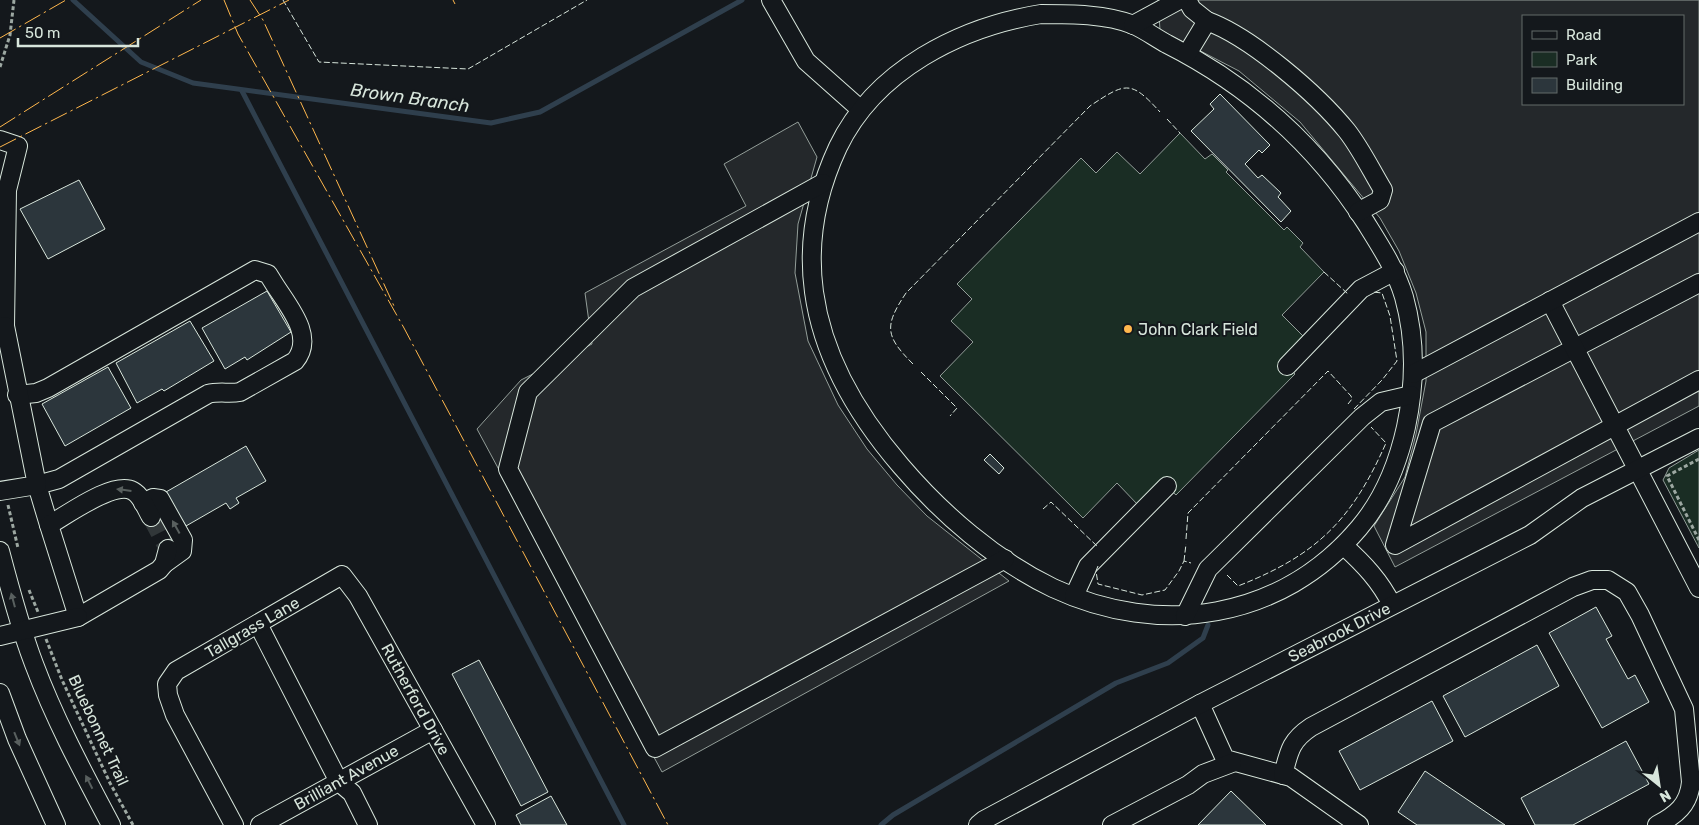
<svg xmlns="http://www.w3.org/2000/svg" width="1699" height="825" font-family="Rubik,sans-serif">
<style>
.green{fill:#1a2d24;stroke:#939e99}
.parking{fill:#24282b;stroke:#939e99;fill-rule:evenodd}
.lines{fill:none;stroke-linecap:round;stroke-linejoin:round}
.stream{stroke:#2f3f4d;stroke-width:5}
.building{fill:#2c363c;stroke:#d8e6dc}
.minor-tunnel{stroke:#313739;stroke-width:18;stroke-dasharray:18 9;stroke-linecap:butt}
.minor-casing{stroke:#d8e6dc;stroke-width:20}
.path{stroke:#9da8a2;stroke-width:3;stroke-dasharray:4 2.5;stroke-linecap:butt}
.minor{stroke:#14181c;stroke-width:18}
.fence{stroke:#d8e6dc;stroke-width:1;stroke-dasharray:6 2.5;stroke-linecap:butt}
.power{stroke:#ffb74d;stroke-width:1;stroke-dasharray:18 4 2.5 4;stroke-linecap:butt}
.oneway{fill:#59605f}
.poi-dot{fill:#ffb74d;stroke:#14181c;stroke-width:2}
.labels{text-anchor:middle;stroke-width:4;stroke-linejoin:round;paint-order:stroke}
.poi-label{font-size:16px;fill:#d8e6dc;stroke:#14181c;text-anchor:start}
.street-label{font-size:16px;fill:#d8e6dc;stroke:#14181c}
.water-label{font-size:18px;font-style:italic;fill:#d8e6dc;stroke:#14181c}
</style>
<rect width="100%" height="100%" fill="#14181c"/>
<g class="green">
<path d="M1180,133L1205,159L1212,154L1228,170L1226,172L1284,230L1287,227L1303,243L1300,247L1324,272L1282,315L1304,337L1282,361L1295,374L1176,495L1162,482L1138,505L1117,483L1083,518L940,376L973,342L951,321L972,299L957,284L1081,158L1096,173L1117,152L1140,174Z"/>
<path d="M1699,450V548L1663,480L1669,468Z"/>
</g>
<g class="parking">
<path d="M1158,0H1699V406L1395,567L1374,526L1405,477L1416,434L1426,381V332L1416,293L1399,251L1380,218L1300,122L1239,71L1160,30ZM1523,16H1683V104H1523Z"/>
<path d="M798,122L817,157L798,224L795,273L808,341L838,405L867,449L897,485L927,516L1009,581L662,772L477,429L521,380L592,344L585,293L746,206L724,164Z"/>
</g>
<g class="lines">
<g class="stream">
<path d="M73,0L141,62L193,83L491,123L540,112L742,0"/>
<path d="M242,91L624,825"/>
<path d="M881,825L893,815L1116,683L1168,663L1203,638L1208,625"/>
</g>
</g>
<g class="building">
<path d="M1220,94L1270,145L1262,153L1259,150L1245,164L1258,178L1262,175L1281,193L1278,197L1291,211L1281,222L1191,131L1214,109L1210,104Z"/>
<path d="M79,180L105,229L48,259L20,209Z"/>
<path d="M267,291L291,332L247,360L245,357L225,369L202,328Z"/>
<path d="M190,321L214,361L164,391L162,389L137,403L116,363Z"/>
<path d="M108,367L131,408L65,446L42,404Z"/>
<path d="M246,446L266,481L236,498L239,503L230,509L226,503L186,526L181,518L165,527L156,512L172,502L166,492Z"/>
<path d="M990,454L1004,468L999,474L984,460Z"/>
<path d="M1596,607L1612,636L1606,639L1628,679L1635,675L1649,702L1602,728L1549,633Z"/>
<path d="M1537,645L1559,686L1465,737L1443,696Z"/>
<path d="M479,660L548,792L521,806L452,674Z"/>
<path d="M1432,701L1453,741L1360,790L1339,751Z"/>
<path d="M1626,741L1649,784L1573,825H1535L1521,798Z"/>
<path d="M1425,771L1505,825H1417L1398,812Z"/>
<path d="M1231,791L1266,825H1198Z"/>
<path d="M551,796L567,825H521L516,815Z"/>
</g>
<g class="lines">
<path class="minor-tunnel" d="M151,517L168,549"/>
<defs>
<g id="minor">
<path d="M771,0L806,61L860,109"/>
<path d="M1187,0L1192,9L1207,21"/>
<path d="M1041,14C1071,14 1106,14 1134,25C1145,30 1156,38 1167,44C1248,85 1316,145 1366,223C1381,247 1396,270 1404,297C1416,340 1415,385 1406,427C1398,463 1383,500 1359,528C1281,620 1160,638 1053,588C995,560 942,514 901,466C858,416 823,358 814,292C807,241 816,194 838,147C875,70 960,27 1041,14Z"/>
<path d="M1133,25L1179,0"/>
<path d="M1187,54L1207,21C1251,37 1317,94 1347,131C1361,149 1371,170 1383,190L1380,200L1358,212"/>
<path d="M0,140L18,146L7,190L5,326H0"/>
<path d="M823,183L633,288L528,392L508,469L655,748L1005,559"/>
<path d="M1699,283L1432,423L1395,545L1699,380"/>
<path d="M1550,301L1699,588"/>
<path d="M1287,366L1361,289L1395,271"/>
<path d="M1413,374L1699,222"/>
<path d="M17,395L36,393L48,388L255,270L268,274L273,282C287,305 316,336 295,361L240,392C229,394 219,391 208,394L59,479L37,485L49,525"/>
<path d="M0,491L37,485L5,326"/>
<path d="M143,503L153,498L160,499L183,540L182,551L164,564"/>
<path d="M151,517C146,509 142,496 133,491C114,480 67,515 49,525L78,617L159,570L164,564L168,549"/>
<path d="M1344,546C1364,564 1380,581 1392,605"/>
<path d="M0,551C10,589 20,627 34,664C55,720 83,772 111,825"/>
<path d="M1074,596L1088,566L1167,486"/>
<path d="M1185,616L1208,569L1362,417L1381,402L1411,395"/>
<path d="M258,624L339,782L352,793L368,825"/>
<path d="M0,636L78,617"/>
<path d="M0,693L17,739L56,825"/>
<path d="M1200,704L1225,759L1291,777L1359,825"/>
<path d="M1283,775C1289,752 1290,741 1311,727L1573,587L1592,580H1608L1627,592L1640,615L1684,709L1691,782C1689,805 1676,815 1657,825"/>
<path d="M234,825L175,715L168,695L167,684L176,671L342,575L358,596L486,825"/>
<path d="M260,825L433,730"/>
<path d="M978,825L984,820L1200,704L1530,535L1582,498L1699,438"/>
<path d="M1112,825L1188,785L1203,774L1232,763"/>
</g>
</defs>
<use href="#minor" class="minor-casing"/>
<g class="path">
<path d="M0,67L10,35L14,0"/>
<path d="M1699,459L1667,476L1699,540"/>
<path d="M8,505L18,548"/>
<path d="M29,590L38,612"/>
<path d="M46,639L62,680L110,783L133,825"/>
</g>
<use href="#minor" class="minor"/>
<g class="fence">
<path d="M283,0L319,62L468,69L587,0"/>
<path d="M1167,119L1180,133"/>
<path d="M1324,272L1348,294"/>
<path d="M913,364C885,336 884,326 906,293L1090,106C1126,82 1131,80 1160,112"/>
<path d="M921,372L957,408L950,416"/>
<path d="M1354,409L1382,380L1397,361L1390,316L1382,293L1373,292"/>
<path d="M1043,509L1051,502L1098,547"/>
<path d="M1186,539L1188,513L1328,371L1351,396L1352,399L1348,404"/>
<path d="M1184,561L1186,544"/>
<path d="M1098,566L1096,571L1098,584L1142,595L1165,590L1179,571L1184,561L1191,563"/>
<path d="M1227,575L1238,586C1317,555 1352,520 1386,443L1371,427"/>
</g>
<g class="power">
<path d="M224,0L238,34L404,328L668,825"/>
<path d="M250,0L263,20L394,306"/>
<path d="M453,0L455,4"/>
<path d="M0,38L66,0"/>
<path d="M0,127L201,0"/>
<path d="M0,147L289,0"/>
</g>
</g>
<defs><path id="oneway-solid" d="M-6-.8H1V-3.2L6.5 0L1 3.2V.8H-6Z" transform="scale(1.25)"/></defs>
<g class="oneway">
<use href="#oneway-solid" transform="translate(124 490) rotate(-173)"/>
<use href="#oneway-solid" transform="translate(176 527) rotate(-119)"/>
<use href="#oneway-solid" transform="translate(13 600) rotate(-105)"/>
<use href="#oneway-solid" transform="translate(17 739) rotate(68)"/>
<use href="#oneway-solid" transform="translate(89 782) rotate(-117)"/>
</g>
<circle class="poi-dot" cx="1128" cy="329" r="5"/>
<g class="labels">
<g class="poi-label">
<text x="1138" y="335">John Clark Field</text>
</g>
<g class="street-label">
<text transform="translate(252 627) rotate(-30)" y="6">Tallgrass Lane</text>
<text transform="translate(1339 632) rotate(-27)" y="6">Seabrook Drive</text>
<text transform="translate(416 699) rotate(61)" y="6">Rutherford Drive</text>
<text transform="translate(99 730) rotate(65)" y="6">Bluebonnet Trail</text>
<text transform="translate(346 777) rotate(-29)" y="6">Brilliant Avenue</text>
</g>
<g class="water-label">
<text transform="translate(410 98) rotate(8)" y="6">Brown Branch</text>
</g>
</g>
<rect x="1522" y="15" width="162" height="90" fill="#14181c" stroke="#626a69"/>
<rect x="1532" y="31" width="25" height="8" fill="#14181c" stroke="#626a69"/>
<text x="1566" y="40" font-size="15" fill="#d8e6dc">Road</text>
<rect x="1532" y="52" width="25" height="15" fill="#1a2d24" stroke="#626a69"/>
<text x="1566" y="65" font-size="15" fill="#d8e6dc">Park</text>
<rect x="1532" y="78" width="25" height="15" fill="#2c363c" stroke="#626a69"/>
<text x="1566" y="90" font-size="15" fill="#d8e6dc">Building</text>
<g transform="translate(1659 785) rotate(150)" stroke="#14181c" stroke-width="4" paint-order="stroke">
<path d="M0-4L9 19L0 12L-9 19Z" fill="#d8e6dc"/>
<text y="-8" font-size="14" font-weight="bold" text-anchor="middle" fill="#d8e6dc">N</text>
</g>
<path d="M18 38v8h120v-8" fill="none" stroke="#d8e6dc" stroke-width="2.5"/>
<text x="25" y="38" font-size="15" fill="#d8e6dc" stroke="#14181c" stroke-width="4" paint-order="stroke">50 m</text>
</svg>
